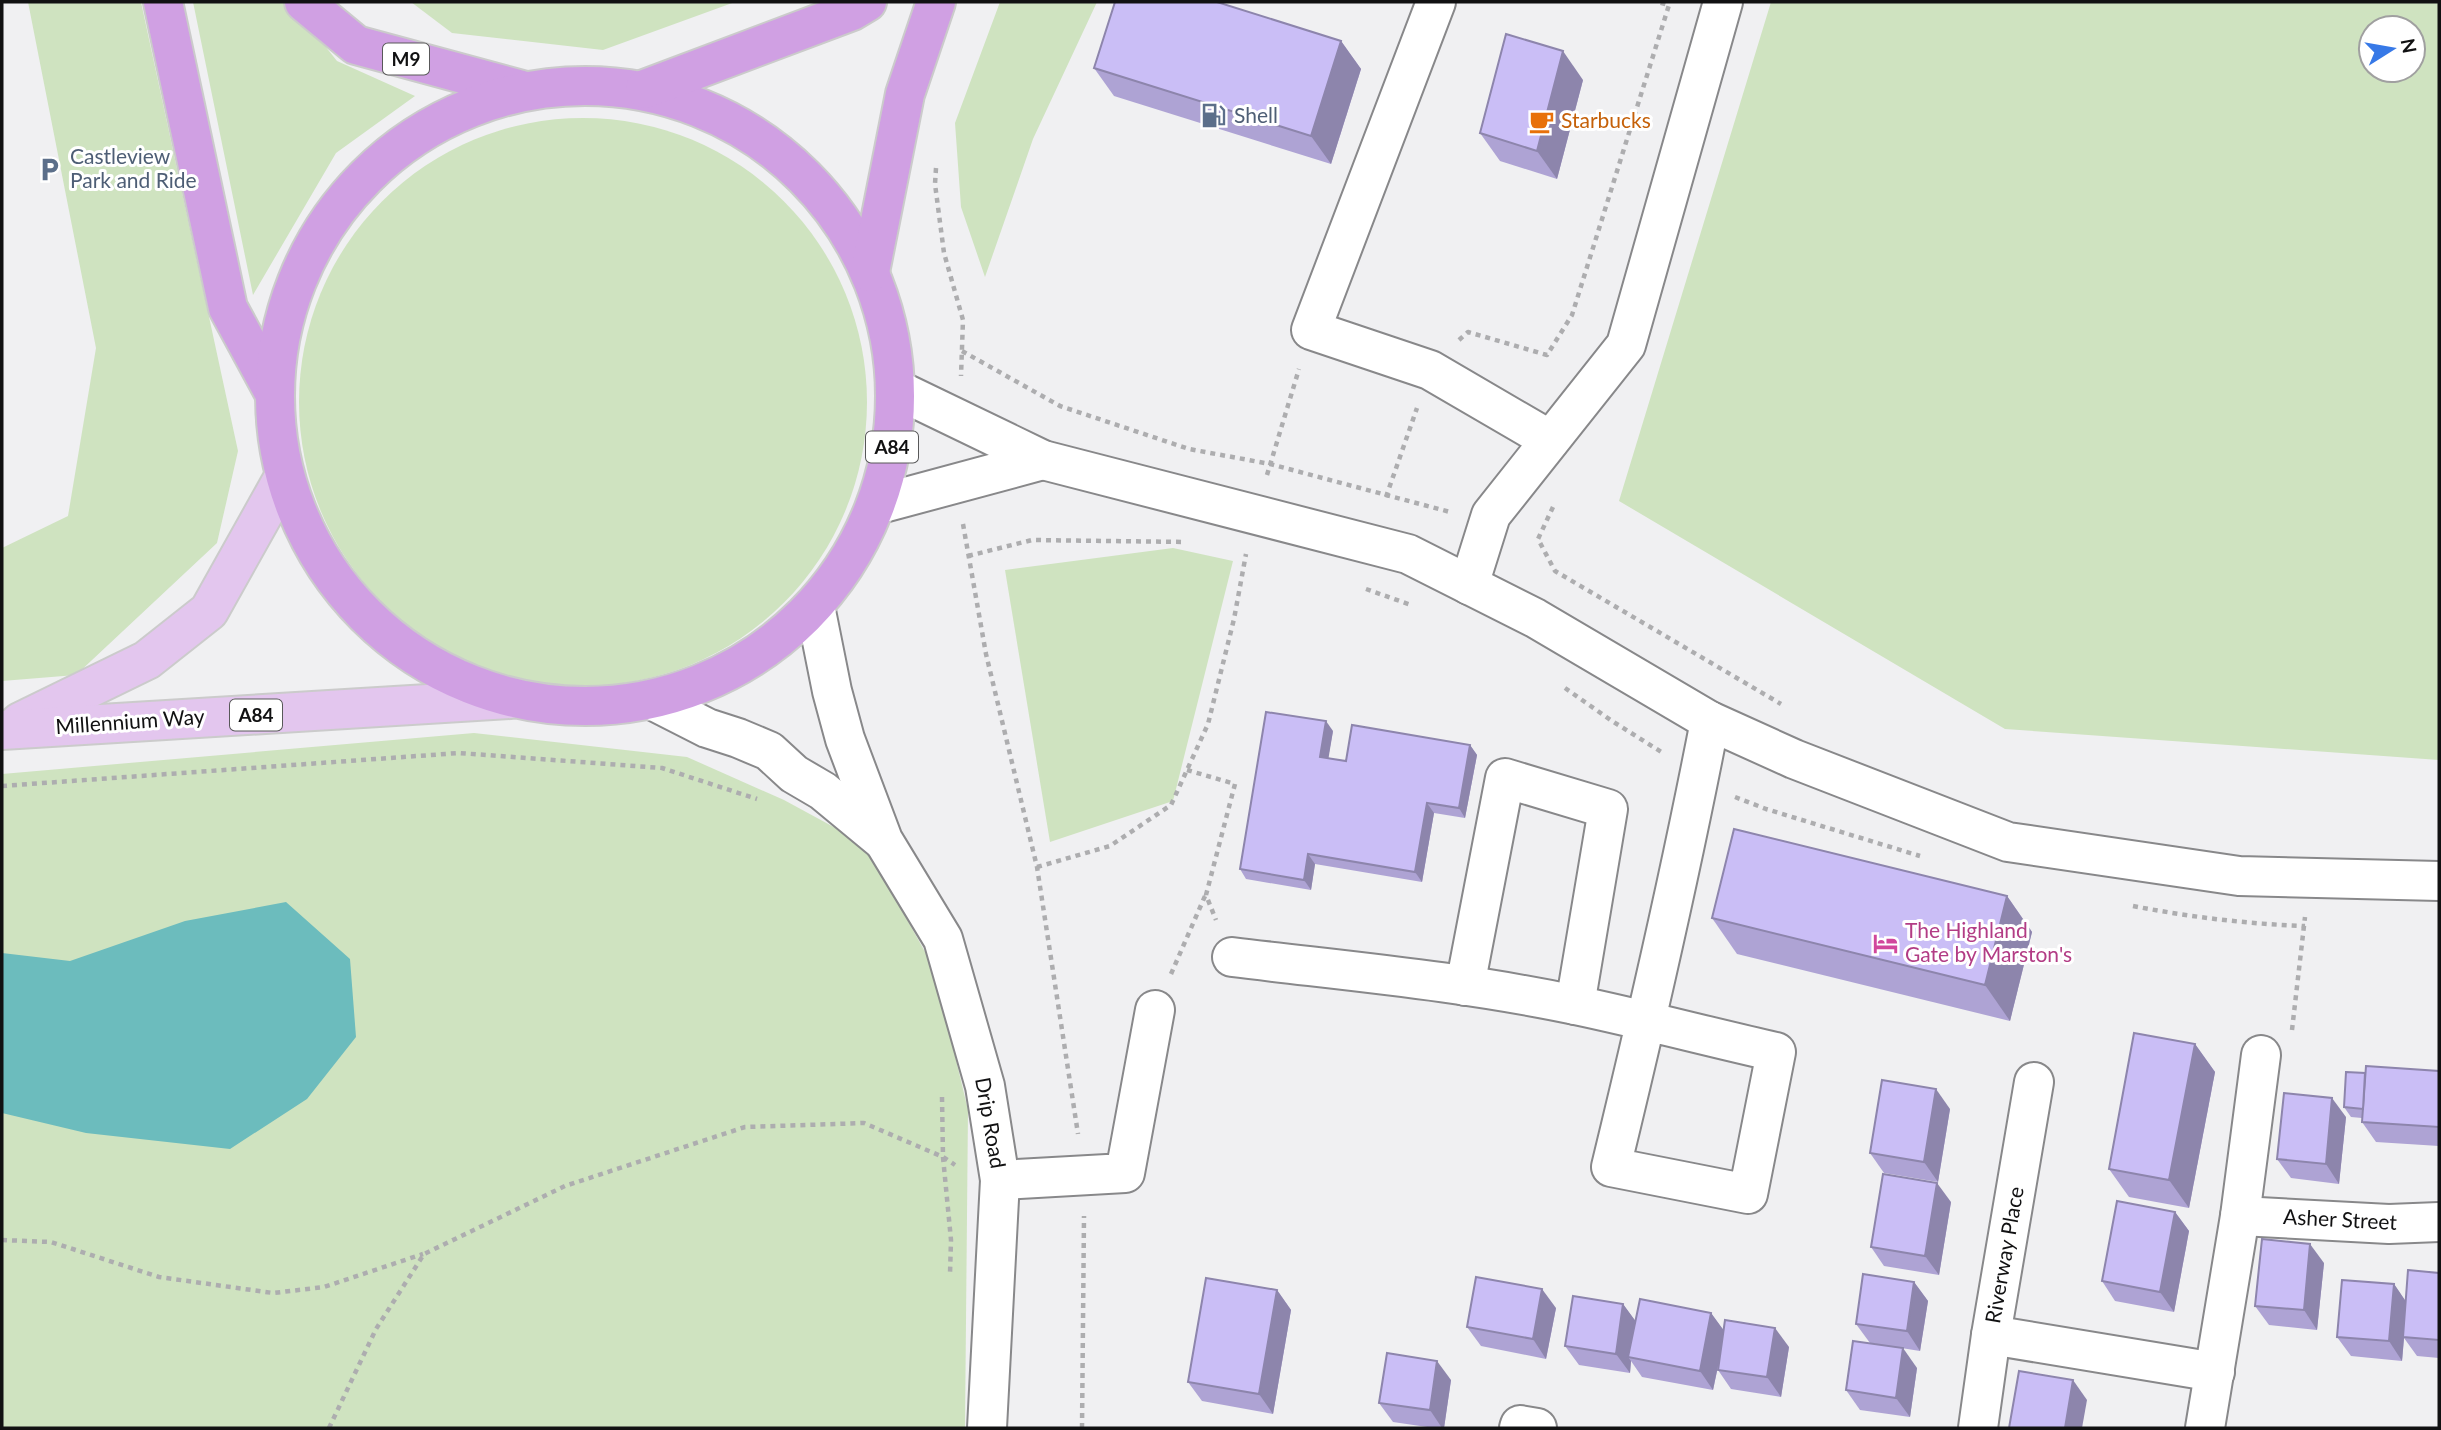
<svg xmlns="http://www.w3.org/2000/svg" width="2441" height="1430" font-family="Lato,sans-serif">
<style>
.green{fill:#cfe3c0;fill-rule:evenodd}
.water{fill:#6cbcbd}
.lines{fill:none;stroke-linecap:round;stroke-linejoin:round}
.minor-casing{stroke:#88888a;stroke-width:42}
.major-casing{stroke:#cbcbcb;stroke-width:42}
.highway-casing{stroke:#cbcbcb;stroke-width:42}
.path{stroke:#adadaf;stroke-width:4.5;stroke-dasharray:5 5;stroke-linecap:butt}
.minor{stroke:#fff;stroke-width:38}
.major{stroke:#e3c6ee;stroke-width:38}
.highway{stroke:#d0a0e3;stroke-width:38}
.wall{fill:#aea3d4}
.shaded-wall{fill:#8d85ac}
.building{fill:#cabef6;stroke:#8d85ac;stroke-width:2}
.labels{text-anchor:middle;stroke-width:6;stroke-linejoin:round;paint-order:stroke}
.shield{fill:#fff;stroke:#585859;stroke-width:2}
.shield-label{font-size:19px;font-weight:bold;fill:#111112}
.service-label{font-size:21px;fill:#4e5e75;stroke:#fff;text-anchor:start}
.food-label{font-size:21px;fill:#c56008;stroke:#fff;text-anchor:start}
.street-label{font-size:21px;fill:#111112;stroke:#fff}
.hotel-label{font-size:21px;fill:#b23c85;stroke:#fff;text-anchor:start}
</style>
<rect width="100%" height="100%" fill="#f0f0f2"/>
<g class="green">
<path d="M28,2H141L238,451L217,543L76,675L2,681V548L68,516L96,348Z"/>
<path d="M193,2H290L337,61L415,96L336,153L253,295Z"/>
<path d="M411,2H735L603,50L452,33Z"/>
<path d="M1000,2H1097L1033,139L985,277L961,207L955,123Z"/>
<path d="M1771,2H2439V760L2005,729L1619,501ZM2371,28H2413V70H2371Z"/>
<circle cx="583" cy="402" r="284"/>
<path d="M1173,548L1233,561L1173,801L1050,842L1005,570Z"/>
<path d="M474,733L687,757L784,800L865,844L934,968L968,1110L965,1428H2V774Z"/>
</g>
<path class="water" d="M286,902L350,959L356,1037L307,1099L230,1149L86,1133L2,1113V953L70,961L185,921Z"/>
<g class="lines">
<defs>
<g id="minor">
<path d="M1436,2L1311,330L1430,370L1550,440"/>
<path d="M896,389L1043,460L1408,554L1535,618L1710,721L1794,759L2008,842L2239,876L2439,881"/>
<path d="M876,505L1043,460"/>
<path d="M1469,585L1491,515L1626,345L1723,2"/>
<path d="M815,606L832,691L845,739L883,840L943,939L985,1086L1000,1180L987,1428"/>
<path d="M652,700L707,728L738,738L769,751L794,774L823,791L881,839"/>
<path d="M1232,957C1346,971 1462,981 1575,1005C1642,1019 1709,1037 1776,1052L1748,1194L1611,1167C1647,1019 1681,871 1710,721"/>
<path d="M1465,986L1505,778L1608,809L1575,1005"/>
<path d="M1000,1180L1125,1173L1155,1010"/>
<path d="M2240,1216L2389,1224L2439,1222"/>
<path d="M1991,1335L2215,1372"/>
<path d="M1519,1428L1520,1425L1537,1428"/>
<path d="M1978,1428L1991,1335L2034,1082"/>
<path d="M2205,1428L2240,1216L2261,1055"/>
</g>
<g id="major">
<path d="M20,722L147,660L209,611L284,477"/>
<path d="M2,730L510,699"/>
</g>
<g id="highway">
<path d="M163,2L228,308L273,391"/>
<path d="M304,2L356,45L522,90"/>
<circle cx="585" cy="396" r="310"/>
<path d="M645,89L852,11L867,2"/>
<path d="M870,272L905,94L936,2"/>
</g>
</defs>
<use href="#minor" class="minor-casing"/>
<use href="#major" class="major-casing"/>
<use href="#highway" class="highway-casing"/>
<g class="path">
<path d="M936,168L935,184L944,253L963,320L961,376"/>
<path d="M1459,340L1468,332L1547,355L1572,315L1669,5L1658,2"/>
<path d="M962,351L1060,406L1189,449L1270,464L1450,512"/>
<path d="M1267,475L1299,369"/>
<path d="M1386,497L1417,408"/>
<path d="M1553,507L1538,539L1555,571L1781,704"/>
<path d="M963,524L986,654L1037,867L1078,1134"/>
<path d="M968,556L1032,540L1186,542"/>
<path d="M1366,589L1411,605"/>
<path d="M1565,688L1612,721L1663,753"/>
<path d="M1187,770L1235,784L1206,895L1216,920"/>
<path d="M2,786L459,753L662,768L757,799"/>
<path d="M1735,797L1766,809L1920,856"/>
<path d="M1037,867L1110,846L1171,805L1208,724L1234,619L1246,554"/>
<path d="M2133,906C2190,917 2247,924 2305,926"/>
<path d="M1171,974L1205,896"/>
<path d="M2292,1030L2305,917"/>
<path d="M942,1097L943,1157L951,1240L950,1274"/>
<path d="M2,1240L51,1242L159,1277L273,1293L324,1287L423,1254"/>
<path d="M329,1428L376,1329L424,1254L565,1186L745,1127L864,1123L943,1157L955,1165"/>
<path d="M1082,1428L1084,1216"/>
</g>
<use href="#minor" class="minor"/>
<use href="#major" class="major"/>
<use href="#highway" class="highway"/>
</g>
<g class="wall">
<path d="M1341,41L1361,69L1331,164L1114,96L1094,68Z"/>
<path d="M1583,80L1557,179L1500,161L1480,133Z"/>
<path d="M1333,731L1328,758L1346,761L1470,745L1477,755L1465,818L1434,813L1422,882L1315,864L1311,890L1246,879L1240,869Z"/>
<path d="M2007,896L2032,932L2010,1021L1737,954L1712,918Z"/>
<path d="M2195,1044L2215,1072L2189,1208L2129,1197L2109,1169Z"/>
<path d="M2439,1071V1146L2376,1142L2362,1122V1118L2351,1117L2344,1107L2365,1073Z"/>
<path d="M1950,1109L1938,1182L1884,1173L1870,1153Z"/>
<path d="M2346,1117L2339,1184L2291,1178L2277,1159Z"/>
<path d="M1951,1202L1939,1275L1884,1266L1871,1247Z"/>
<path d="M2175,1212L2189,1231L2174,1312L2115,1301L2102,1281Z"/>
<path d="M2324,1263L2317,1330L2269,1325L2255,1306Z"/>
<path d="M2439,1273V1358L2417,1356L2404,1338L2402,1361L2351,1356L2337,1337L2394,1284L2406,1302Z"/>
<path d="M1914,1282L1928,1301L1920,1351L1870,1343L1856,1324Z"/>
<path d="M1277,1290L1291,1310L1273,1414L1202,1401L1188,1382Z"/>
<path d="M1623,1304L1635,1321L1711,1313L1723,1330L1789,1347L1781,1397L1731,1389L1718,1370L1719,1362L1713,1390L1642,1377L1631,1361L1630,1373L1579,1365L1565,1346Z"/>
<path d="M1556,1308L1546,1359L1481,1346L1467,1327Z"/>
<path d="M1917,1368L1910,1417L1860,1410L1846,1390Z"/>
<path d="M1451,1380L1444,1428H1434L1393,1422L1379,1403Z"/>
</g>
<g class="shaded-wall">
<path d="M1341,41L1361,69L1331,164L1311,136Z"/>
<path d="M1563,51L1583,80L1557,179L1537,151Z"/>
<path d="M1326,721L1333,731L1327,767L1320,757Z"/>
<path d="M1470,745L1477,755L1465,818L1459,808Z"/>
<path d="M1427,803L1434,813L1422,882L1415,872Z"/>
<path d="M1308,854L1315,864L1311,890L1304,880Z"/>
<path d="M2007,896L2032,932L2010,1021L1985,985Z"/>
<path d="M2195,1044L2215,1072L2189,1208L2169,1180Z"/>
<path d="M1936,1089L1950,1109L1938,1182L1924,1162Z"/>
<path d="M2332,1098L2346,1117L2339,1184L2326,1164Z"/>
<path d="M1937,1183L1951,1202L1939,1275L1925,1256Z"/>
<path d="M2175,1212L2189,1231L2174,1312L2160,1292Z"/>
<path d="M2310,1244L2324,1263L2317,1330L2304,1310Z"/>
<path d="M1914,1282L1928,1301L1920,1351L1907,1331Z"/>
<path d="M2394,1284L2407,1303L2402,1361L2389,1341Z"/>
<path d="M1542,1289L1556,1308L1546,1359L1533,1339Z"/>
<path d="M1277,1290L1291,1310L1273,1414L1259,1394Z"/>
<path d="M1623,1304L1637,1323L1628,1357L1631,1361L1630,1373L1616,1354Z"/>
<path d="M1711,1313L1725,1332L1713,1390L1700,1371Z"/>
<path d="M1775,1328L1789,1347L1781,1397L1767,1377Z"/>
<path d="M1903,1348L1917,1368L1910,1417L1896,1398Z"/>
<path d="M1437,1361L1451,1380L1444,1428H1442L1430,1410Z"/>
<path d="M2073,1380L2087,1400L2082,1428H2065Z"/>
</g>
<g class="building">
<path d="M1115,2H1217L1341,41L1311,136L1094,68Z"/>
<path d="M1506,34L1563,51L1537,151L1480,133Z"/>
<path d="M1266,712L1326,721L1320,757L1346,761L1352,725L1470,745L1459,808L1427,803L1415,872L1308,854L1304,880L1240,869Z"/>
<path d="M1734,829L2007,896L1985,985L1712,918Z"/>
<path d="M2134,1033L2195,1044L2169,1180L2109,1169Z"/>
<path d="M2366,1066L2439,1071V1127L2362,1122Z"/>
<path d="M2346,1072L2365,1073L2363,1109L2344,1107Z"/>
<path d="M1882,1080L1936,1089L1924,1162L1870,1153Z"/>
<path d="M2284,1093L2332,1098L2326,1164L2277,1159Z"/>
<path d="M1883,1174L1937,1183L1925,1256L1871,1247Z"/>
<path d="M2117,1201L2175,1212L2160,1292L2102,1281Z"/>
<path d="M2262,1239L2310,1244L2304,1310L2255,1306Z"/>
<path d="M2408,1270L2439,1273V1340L2403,1337Z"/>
<path d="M1863,1274L1914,1282L1907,1331L1856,1324Z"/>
<path d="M1476,1277L1542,1289L1533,1339L1467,1327Z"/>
<path d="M1206,1278L1277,1290L1259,1394L1188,1382Z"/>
<path d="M2342,1280L2394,1284L2389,1341L2337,1337Z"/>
<path d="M1573,1296L1623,1304L1616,1354L1565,1346Z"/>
<path d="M1640,1299L1711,1313L1700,1371L1628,1357Z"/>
<path d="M1725,1320L1775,1328L1767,1377L1718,1370Z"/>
<path d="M1853,1341L1903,1348L1896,1398L1846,1390Z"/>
<path d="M1387,1353L1437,1361L1430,1410L1379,1403Z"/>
<path d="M2019,1371L2073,1380L2065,1428H2009Z"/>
</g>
<defs>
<symbol id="fuel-bare" viewBox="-9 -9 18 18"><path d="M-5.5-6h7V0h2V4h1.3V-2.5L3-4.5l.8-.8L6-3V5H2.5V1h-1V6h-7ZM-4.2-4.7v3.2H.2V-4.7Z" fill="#5c6f8a" stroke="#fff" stroke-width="2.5" paint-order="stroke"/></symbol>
<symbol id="cafe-bare" viewBox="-9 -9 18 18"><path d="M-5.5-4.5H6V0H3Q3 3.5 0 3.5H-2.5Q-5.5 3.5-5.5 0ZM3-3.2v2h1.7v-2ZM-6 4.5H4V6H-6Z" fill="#e8710a" stroke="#fff" stroke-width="2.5" paint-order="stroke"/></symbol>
<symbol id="parking-bare" viewBox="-9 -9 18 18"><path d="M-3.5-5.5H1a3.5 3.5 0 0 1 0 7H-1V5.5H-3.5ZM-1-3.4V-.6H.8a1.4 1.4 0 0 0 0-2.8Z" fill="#5c6f8a" stroke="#fff" stroke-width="2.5" paint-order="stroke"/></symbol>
<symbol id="hotel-bare" viewBox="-9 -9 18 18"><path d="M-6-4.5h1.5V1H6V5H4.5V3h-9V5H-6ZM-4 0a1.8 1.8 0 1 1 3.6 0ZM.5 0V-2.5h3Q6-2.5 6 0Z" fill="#d1479c" stroke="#fff" stroke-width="2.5" paint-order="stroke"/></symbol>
</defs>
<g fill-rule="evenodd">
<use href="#fuel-bare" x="1196" y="98" width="35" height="35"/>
<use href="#cafe-bare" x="1524" y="104" width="35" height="35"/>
<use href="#parking-bare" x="32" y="152" width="35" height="35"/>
<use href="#hotel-bare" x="1868" y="926" width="35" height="35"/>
</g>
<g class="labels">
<g class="shield">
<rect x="383" y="43.5" width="46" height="31" rx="5"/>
<rect x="866" y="431.5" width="52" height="31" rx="5"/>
<rect x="230" y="699.5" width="52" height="31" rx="5"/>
</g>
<g class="shield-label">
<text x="406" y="66">M9</text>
<text x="892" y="454">A84</text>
<text x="256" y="722">A84</text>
</g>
<g class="service-label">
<text x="1234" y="123">Shell</text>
<text x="70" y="164">Castleview<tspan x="70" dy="24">Park and Ride</tspan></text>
</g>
<g class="food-label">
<text x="1561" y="128">Starbucks</text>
</g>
<g class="street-label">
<text transform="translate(130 722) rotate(-4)" y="7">Millennium Way</text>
<text transform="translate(990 1123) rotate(80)" y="7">Drip Road</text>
<text transform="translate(2340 1220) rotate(3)" y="7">Asher Street</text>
<text transform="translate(2005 1255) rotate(-80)" y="7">Riverway Place</text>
</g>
<g class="hotel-label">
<text x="1905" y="938">The Highland<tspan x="1905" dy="24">Gate by Marston's</tspan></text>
</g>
</g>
<rect width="2441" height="1430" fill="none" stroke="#111112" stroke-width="7"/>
<g transform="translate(2392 49) rotate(79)"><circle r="33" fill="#ffffff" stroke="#a0a0a0" stroke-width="2"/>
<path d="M0-5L12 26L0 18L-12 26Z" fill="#3779e7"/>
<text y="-10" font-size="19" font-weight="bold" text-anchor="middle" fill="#111112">N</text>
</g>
</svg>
